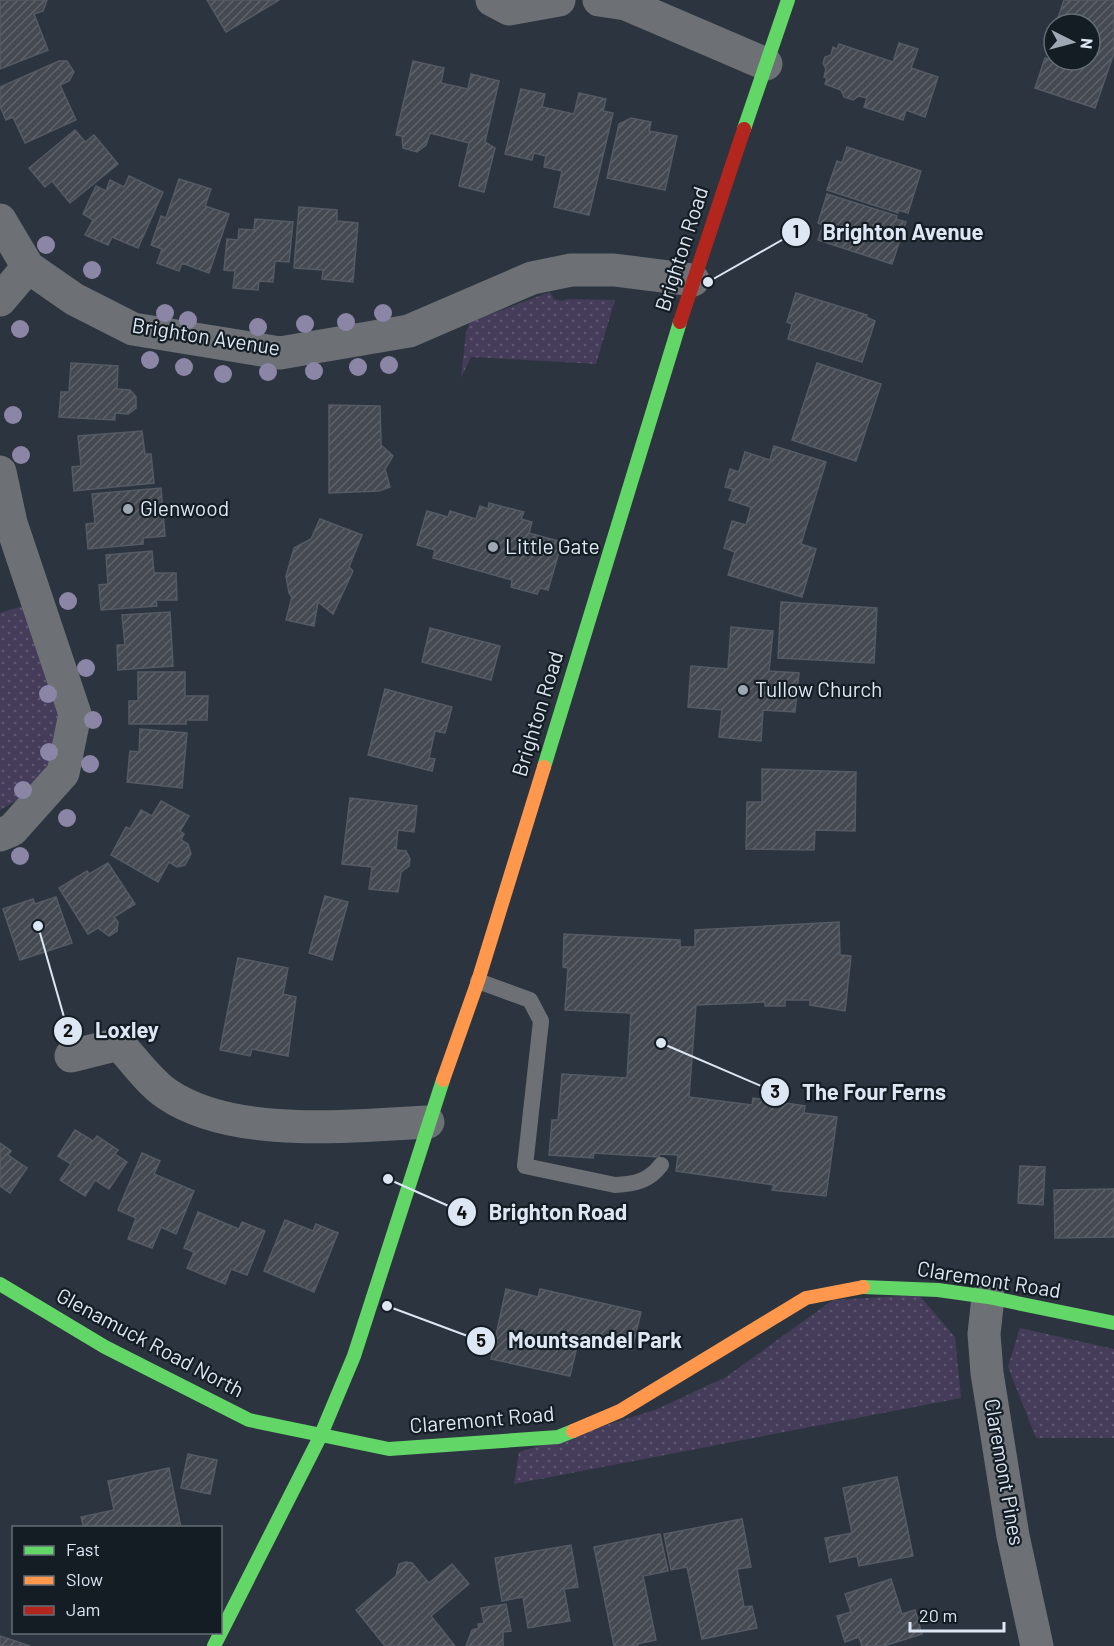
<svg xmlns="http://www.w3.org/2000/svg" width="1114" height="1646" font-family="Barlow,sans-serif">
<style>
.grass{fill:url(#grass-dots)}
.building{fill:url(#building-hatch);stroke:#555a64;stroke-width:1.5}
.lines{fill:none;stroke-linecap:round;stroke-linejoin:round}
.lane{stroke:#6d7175;stroke-width:16}
.street{stroke:#6d7175;stroke-width:33}
.fast{stroke:#63d668;stroke-width:14}
.slow{stroke:#ff974d;stroke-width:14}
.jam{stroke:#b3261e;stroke-width:14}
.tree{fill:#8b86a6}
.poi-dot{fill:#9fa9b4;stroke:#141c24;stroke-width:2}
.labels{text-anchor:middle;stroke-width:4.5;stroke-linejoin:round;paint-order:stroke}
.street-label{font-size:21px;fill:#dde7f3;stroke:#141c24}
.poi-label{font-size:21px;fill:#dde7f3;stroke:#141c24;text-anchor:start}
.leader{fill:none;stroke:#dde7f3;stroke-width:2}
.callout-dot{fill:#dde7f3;stroke:#141c24;stroke-width:2}
.mark-label{font-size:18px;text-anchor:middle;font-weight:bold;fill:#111}
.callout-label{font-size:22px;text-anchor:middle;font-weight:bold;fill:#dde7f3;stroke:#141c24;stroke-width:4.5;stroke-linejoin:round;paint-order:stroke}
</style>
<defs>
<pattern id="grass-dots" width="8" height="8" patternUnits="userSpaceOnUse" patternTransform="scale(1.5)"><rect width="8" height="8" fill="#443c59"/><path d="M2 2h.1M6 6h.1" fill="none" stroke="#5f5871" stroke-width="1.8" stroke-linecap="round"/></pattern>
<pattern id="building-hatch" width="6" height="6" patternUnits="userSpaceOnUse" patternTransform="scale(1.5)"><rect width="6" height="6" fill="#444952"/><path d="M-1 1l2-2M0 6l6-6M5 7l2-2" fill="none" stroke="#5f636b"/></pattern>
</defs>
<rect width="100%" height="100%" fill="#2c353f"/>
<g class="grass">
<path d="M550,292L554,299L562,301L567,299L615,300L596,364L471,357L461,378L466,332L470,322Z"/>
<path d="M29,604C38,631 56,675 60,701C67,749 42,789 0,810V613Z"/>
<path d="M919,1295L955,1337L961,1398L514,1484L519,1452L655,1410L726,1377L833,1300Z"/>
<path d="M1020,1328L1114,1349V1438H1036L1008,1367Z"/>
</g>
<g class="building">
<path d="M0,0H47L43,11L34,14L48,50L0,69Z"/>
<path d="M207,0H279L226,32Z"/>
<path d="M1064,0H1114V53L1095,108L1035,88L1045,58L1076,68L1079,60H1090V24H1056Z"/>
<path d="M899,43L918,49L911,68L938,77L925,117L906,110L903,120L864,107L867,98L859,96L853,100L844,97L841,90L825,84L827,78L824,77L826,69L823,63L825,57L831,55L833,47L837,49L839,44L893,62Z"/>
<path d="M59,61H67L74,72L69,81L60,85L76,120L25,143L13,117L6,120L0,106V87Z"/>
<path d="M413,61L444,68L441,83L468,89L471,74L499,81L485,142L495,148L484,192L459,186L469,143L430,133L426,145L417,152L403,148L402,136L396,135Z"/>
<path d="M521,89L545,94L542,107L574,114L579,93L606,99L603,111L613,113L589,215L554,207L562,171L544,167L546,156L534,153L532,160L505,154Z"/>
<path d="M631,118L651,122L649,131L677,136L665,190L607,178L619,124Z"/>
<path d="M75,130L85,142L94,135L118,164L70,203L52,181L45,187L29,168Z"/>
<path d="M847,147L921,171L908,213L898,210V213L827,190L837,161L842,163Z"/>
<path d="M129,176L163,192L138,248L112,237L108,245L85,235L93,220L83,214L96,186L106,191L110,180L124,187Z"/>
<path d="M179,179L211,189L205,206L229,214L209,273L182,263L179,271L157,263L162,249L151,245L161,216L166,218Z"/>
<path d="M827,194L897,216L896,219L906,222L892,264L818,240L823,225L818,223Z"/>
<path d="M299,207L337,210V221L358,223L353,282L322,279L323,270L294,268Z"/>
<path d="M255,219L293,222L289,262L275,261L273,282L259,281L258,290L233,288L235,271L224,270L227,239L238,240L239,229L254,230Z"/>
<path d="M796,293L867,315L866,317L875,321L862,362L788,339L792,324L787,322Z"/>
<path d="M71,363L118,366L117,389L130,390L136,397V408L128,414L115,413V420L59,417L61,392H69Z"/>
<path d="M817,363L881,384L856,461L792,440Z"/>
<path d="M329,405L380,406L381,445L393,456L385,469L390,487L379,491L329,493Z"/>
<path d="M142,431L145,454H151L154,483L74,491L72,467L81,466L78,436Z"/>
<path d="M774,446L826,462L801,544L816,549L802,597L728,575L735,552L724,548L732,521L746,525L751,507L729,500L733,489L725,487L730,469L739,472L745,452L770,460Z"/>
<path d="M161,488L165,536L143,538V544L88,549L86,524L95,523L92,494Z"/>
<path d="M489,503L524,512L521,519L532,522L529,533L562,542L548,590L540,588L537,594L511,587L512,580L433,558L435,550L417,545L427,511L448,517L450,511L476,519L480,506L488,509Z"/>
<path d="M320,519L362,535L349,567L353,571L333,614L318,602L314,626L286,620L292,597L289,593L286,576L294,548L311,539Z"/>
<path d="M152,551L154,573H176L177,600H156L157,606L101,610L99,585L108,584L106,555Z"/>
<path d="M781,602L877,608L874,663L778,658Z"/>
<path d="M170,612L173,666L118,670L117,645H125L122,615Z"/>
<path d="M731,627L773,631L769,671L799,673L795,712L763,710L761,741L719,737L722,710L688,707L691,666L728,669Z"/>
<path d="M430,628L500,646L491,680L422,662Z"/>
<path d="M138,672H185V696H208L207,720H186V724H129V701H138Z"/>
<path d="M385,689L452,707L445,733L435,731L429,758L435,759L432,771L368,755Z"/>
<path d="M140,729L187,733L182,788L127,782L130,751L139,752Z"/>
<path d="M762,769L856,772L855,831L815,830L814,850L746,849L747,802H762Z"/>
<path d="M350,798L417,806L414,832L398,830L396,850L406,851L410,859L409,866L401,872L398,892L369,889L372,867L342,864Z"/>
<path d="M161,801L189,816L180,831L184,834L181,840L188,844L191,854L185,865L177,867L169,862L158,882L111,855L126,827L130,829L141,810L152,816Z"/>
<path d="M108,863L135,904L114,917L118,922L117,931L109,936L98,928L88,934L59,888L87,871L89,874Z"/>
<path d="M325,896L348,902L332,960L309,953Z"/>
<path d="M56,897L72,943L20,960L3,909L33,899L35,904Z"/>
<path d="M839,922L840,955L851,956L845,1011L810,1005V1000H785V1006H765V1002L696,1005L689,1097L752,1105L753,1098L805,1106L804,1113L837,1117L826,1196L772,1190L774,1185L676,1171L678,1155L660,1154L659,1157L594,1153L593,1158L549,1155L552,1120H558L562,1074L627,1078L631,1013L565,1010L568,968L563,967L564,934L680,940V947H695V930Z"/>
<path d="M238,958L288,968L283,994L296,997L288,1056L252,1049L250,1056L220,1050Z"/>
<path d="M75,1130L93,1141L97,1136L118,1150L115,1154L127,1162L109,1189L95,1180L85,1196L60,1180L71,1164L58,1156Z"/>
<path d="M0,1143L11,1151L8,1155L27,1168L10,1193L0,1186Z"/>
<path d="M142,1153L160,1161L154,1174L194,1191L176,1234L161,1227L152,1248L128,1239L136,1218L118,1210Z"/>
<path d="M1020,1166L1045,1167L1043,1205L1018,1203Z"/>
<path d="M1114,1189V1237L1055,1238L1054,1190Z"/>
<path d="M198,1212L239,1229L242,1222L265,1231L247,1275L231,1269L225,1284L187,1268L194,1252L184,1248Z"/>
<path d="M285,1220L313,1231L316,1224L338,1233L314,1292L264,1271Z"/>
<path d="M506,1289L538,1297L540,1289L641,1312L632,1350L579,1338L570,1376L491,1359Z"/>
<path d="M188,1454L217,1460L210,1494L181,1488Z"/>
<path d="M169,1468L181,1528H84L81,1517L114,1510L108,1481Z"/>
<path d="M897,1477L913,1556L859,1566L857,1556L830,1562L825,1538L852,1533L843,1488Z"/>
<path d="M742,1519L751,1567L737,1569L744,1607L752,1606L757,1628L702,1639L687,1567L671,1570L664,1534Z"/>
<path d="M660,1534L668,1571L643,1576L656,1640L637,1644L638,1646H614L594,1547Z"/>
<path d="M571,1545L578,1587L564,1589L570,1621L528,1628L523,1597L502,1601L495,1558Z"/>
<path d="M406,1562L412,1563L429,1583L452,1564L469,1584L431,1616L455,1646H385L356,1610L396,1576L399,1564Z"/>
<path d="M891,1579L902,1614L915,1610L922,1634L884,1646H862L859,1637L845,1642L837,1616L851,1612L845,1594Z"/>
<path d="M506,1604L511,1631L503,1632V1646H466L472,1630L479,1628L478,1624L484,1623L481,1608Z"/>
<path d="M0,1636L30,1646H0Z"/>
</g>
<g class="lines">
<path class="lane" d="M478,981L530,1000L541,1021L525,1166L615,1185C635,1184 649,1181 661,1165"/>
<g class="street">
<path d="M492,0L509,9L559,0"/>
<path d="M599,0L626,4L766,64"/>
<path d="M0,220L28,267L74,299L133,329L280,353L409,331L532,278L571,270H614L693,280"/>
<path d="M0,300L28,267"/>
<path d="M0,472L11,523L75,714L63,773L12,830L0,835"/>
<path d="M71,1056L119,1044C134,1060 149,1082 167,1094C233,1139 350,1126 428,1122"/>
<path d="M988,1297L984,1334L987,1373L1013,1536L1037,1646"/>
</g>
<g class="fast">
<path d="M744,129L788,0"/>
<path d="M544,767L680,322"/>
<path d="M0,1284L105,1347L249,1420L389,1449L558,1437L573,1431"/>
<path d="M863,1287L938,1290L988,1297L1114,1323"/>
<path d="M214,1646L320,1437L354,1356L443,1080"/>
</g>
<g class="slow">
<path d="M443,1080L478,981L544,767"/>
<path d="M573,1431L620,1411L806,1298L863,1287"/>
</g>
<path class="jam" d="M680,322L744,129"/>
</g>
<g class="tree">
<circle cx="46" cy="245" r="9"/>
<circle cx="92" cy="270" r="9"/>
<circle cx="165" cy="313" r="9"/>
<circle cx="383" cy="313" r="9"/>
<circle cx="188" cy="320" r="9"/>
<circle cx="346" cy="322" r="9"/>
<circle cx="305" cy="324" r="9"/>
<circle cx="258" cy="327" r="9"/>
<circle cx="20" cy="329" r="9"/>
<circle cx="150" cy="360" r="9"/>
<circle cx="389" cy="365" r="9"/>
<circle cx="184" cy="367" r="9"/>
<circle cx="358" cy="367" r="9"/>
<circle cx="314" cy="371" r="9"/>
<circle cx="268" cy="372" r="9"/>
<circle cx="223" cy="374" r="9"/>
<circle cx="13" cy="415" r="9"/>
<circle cx="21" cy="455" r="9"/>
<circle cx="68" cy="601" r="9"/>
<circle cx="86" cy="668" r="9"/>
<circle cx="48" cy="694" r="9"/>
<circle cx="93" cy="720" r="9"/>
<circle cx="49" cy="752" r="9"/>
<circle cx="90" cy="764" r="9"/>
<circle cx="23" cy="790" r="9"/>
<circle cx="67" cy="818" r="9"/>
<circle cx="20" cy="856" r="9"/>
</g>
<g class="poi-dot">
<circle cx="128" cy="509" r="6"/>
<circle cx="493" cy="547" r="6"/>
<circle cx="743" cy="690" r="6"/>
</g>
<g class="labels">
<g class="street-label">
<text transform="translate(682 249) rotate(-72)" y="7">Brighton Road</text>
<text transform="translate(206 337) rotate(9)" y="7">Brighton Avenue</text>
<text transform="translate(538 714) rotate(-73)" y="7">Brighton Road</text>
<text transform="translate(989 1280) rotate(9)" y="7">Claremont Road</text>
<text transform="translate(150 1343) rotate(28)" y="7">Glenamuck Road North</text>
<text transform="translate(482 1420) rotate(-5)" y="7">Claremont Road</text>
<text transform="translate(1004 1472) rotate(80)" y="7">Claremont Pines</text>
</g>
<g class="poi-label">
<text x="140" y="516">Glenwood</text>
<text x="505" y="554">Little Gate</text>
<text x="755" y="697">Tullow Church</text>
</g>
</g>
<path class="leader" d="M708 282L796 232M38 926L68 1031M661 1043L775 1092M388 1179L462 1212M387 1306L481 1341"/>
<g class="callout-dot">
<circle cx="708" cy="282" r="6"/>
<circle cx="38" cy="926" r="6"/>
<circle cx="661" cy="1043" r="6"/>
<circle cx="388" cy="1179" r="6"/>
<circle cx="387" cy="1306" r="6"/>
<circle cx="796" cy="232" r="15"/>
<circle cx="68" cy="1031" r="15"/>
<circle cx="775" cy="1092" r="15"/>
<circle cx="462" cy="1212" r="15"/>
<circle cx="481" cy="1341" r="15"/>
</g>
<g class="mark-label">
<text x="796" y="238">1</text>
<text x="68" y="1037">2</text>
<text x="775" y="1098">3</text>
<text x="462" y="1219">4</text>
<text x="481" y="1347">5</text>
</g>
<g class="callout-label">
<text x="903" y="240">Brighton Avenue</text>
<text x="127" y="1038">Loxley</text>
<text x="874" y="1100">The Four Ferns</text>
<text x="558" y="1220">Brighton Road</text>
<text x="595" y="1348">Mountsandel Park</text>
</g>
<rect x="12" y="1526" width="210" height="108" fill="#141c24" stroke="#646d77" stroke-width="1.5"/>
<rect x="24" y="1546" width="30" height="9" fill="#63d668" stroke="#646d77" stroke-width="1.5"/>
<text x="66" y="1556" font-size="18" fill="#dde7f3">Fast</text>
<rect x="24" y="1576" width="30" height="9" fill="#ff974d" stroke="#646d77" stroke-width="1.5"/>
<text x="66" y="1586" font-size="18" fill="#dde7f3">Slow</text>
<rect x="24" y="1606" width="30" height="9" fill="#b3261e" stroke="#646d77" stroke-width="1.5"/>
<text x="66" y="1616" font-size="18" fill="#dde7f3">Jam</text>
<g transform="translate(1072 42) rotate(96)"><circle r="28" fill="#141c24" stroke="#646d77" stroke-width="1.5"/>
<path d="M0-4.5L10 22L0 15L-10 22Z" fill="#9fa9b4"/>
<text y="-9" font-size="16" font-weight="bold" text-anchor="middle" fill="#dde7f3">N</text>
</g>
<path d="M910 1622v9h94v-9" fill="none" stroke="#dde7f3" stroke-width="3"/>
<text x="919" y="1622" font-size="18" fill="#dde7f3" stroke="#141c24" stroke-width="4.5" paint-order="stroke">20 m</text>
</svg>
